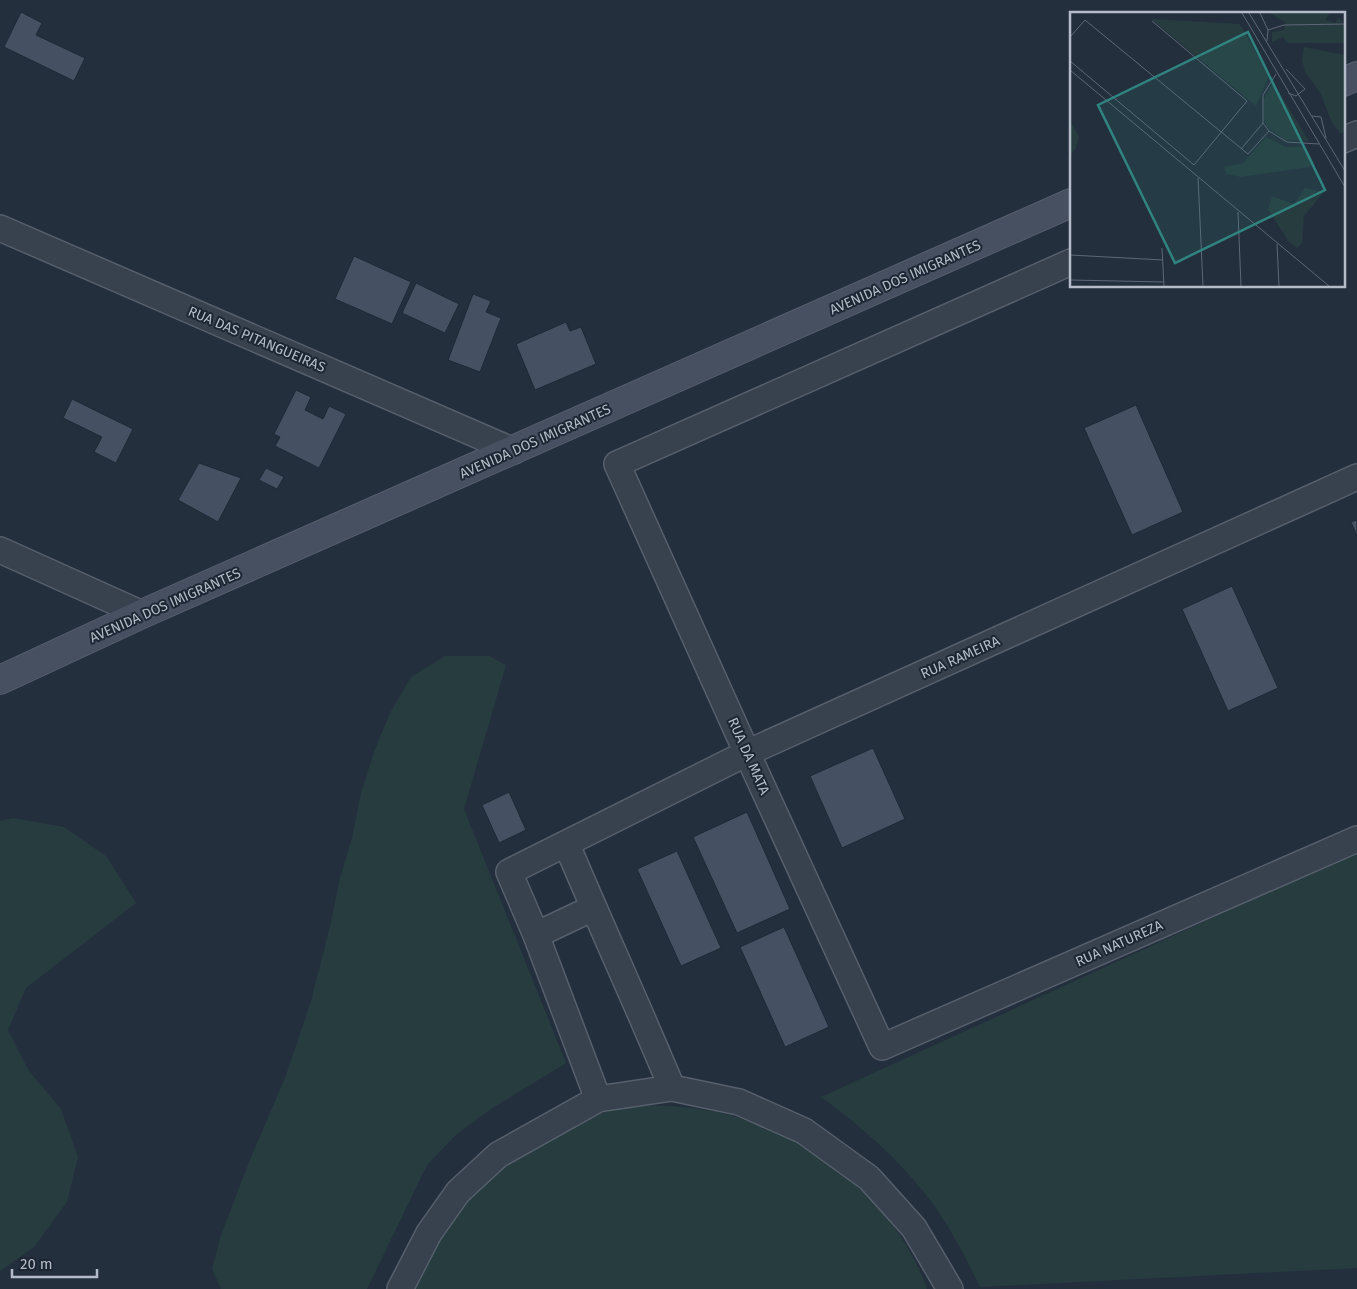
<svg xmlns="http://www.w3.org/2000/svg" width="1357" height="1289" font-family="'Fira Sans',sans-serif">
<style>
.green{fill:#263c3f}
.building{fill:#455162;stroke:#1f2835}
.lines{fill:none;stroke-linecap:round;stroke-linejoin:round}
.street-casing{stroke:#565f6c;stroke-width:28}
.secondary-casing{stroke:#565f6c;stroke-width:30}
.street{stroke:#38414e;stroke-width:25}
.secondary{stroke:#465061;stroke-width:28}
.labels{text-anchor:middle;stroke-width:4;stroke-linejoin:round;paint-order:stroke}
.street-label{font-size:14px;fill:#b4bcc9;stroke:#1d2633}
.inset-road{fill:none;stroke:#5e6776;stroke-width:1}
.view{fill:#308480;fill-opacity:0.15;stroke:#308480;stroke-width:2.5}
.inset-edge{fill:none;stroke:#b4bcc9;stroke-width:2.5}
</style>
<rect width="100%" height="100%" fill="#242f3e"/>
<g class="green">
<path d="M445,656H489L506,665L464,809L566,1063L491,1109L457,1134L427,1165L367,1289H221L212,1269L221,1235L251,1157L285,1078L311,1001L331,922L340,878L352,838L361,793L374,752L390,713L411,677Z"/>
<path d="M13,818L64,827L106,856L136,903L26,988L8,1030L29,1071L61,1109L78,1157L67,1202L34,1247L0,1271V821Z"/>
<path d="M1357,852V1268L980,1287C968,1262 955,1237 940,1214C908,1167 866,1130 821,1097Z"/>
<path d="M635,1105C667,1105 698,1107 729,1115C814,1138 897,1204 927,1289H411L437,1239L460,1210L483,1184L510,1162L569,1126L602,1113Z"/>
</g>
<g class="building">
<path d="M21,12L42,23L36,35L85,58L74,81L4,47Z"/>
<path d="M354,256L411,282L392,324L335,299Z"/>
<path d="M416,283L459,304L445,333L402,313Z"/>
<path d="M473,294L491,301L486,312L501,318L480,372L448,360Z"/>
<path d="M566,322L570,331L581,327L596,364L535,390L516,344Z"/>
<path d="M296,390L311,397L305,410L323,419L329,406L346,414L319,468L275,446L280,437L274,434Z"/>
<path d="M72,399L133,429L116,463L94,452L102,437L63,418Z"/>
<path d="M1136,405L1183,512L1132,535L1084,428Z"/>
<path d="M199,463L241,478L218,522L178,500Z"/>
<path d="M266,468L284,477L277,489L259,480Z"/>
<path d="M1357,520V536L1351,522Z"/>
<path d="M1232,586L1278,688L1228,711L1182,609Z"/>
<path d="M873,748L905,819L842,848L810,776Z"/>
<path d="M509,792L526,830L499,843L482,805Z"/>
<path d="M747,812L790,909L737,933L693,837Z"/>
<path d="M677,851L721,948L681,966L637,869Z"/>
<path d="M784,927L829,1027L785,1047L740,947Z"/>
</g>
<g class="lines">
<defs>
<g id="street">
<path d="M1343,140L1357,134"/>
<path d="M0,228L514,451"/>
<path d="M1071,262L617,464L747,753L882,1047L1357,839"/>
<path d="M0,550L142,614"/>
<path d="M567,845C601,926 638,1006 672,1088"/>
<path d="M536,935L593,908"/>
<path d="M598,1099L536,935L509,872L747,753L1357,477"/>
<path d="M400,1289L429,1233L458,1192L498,1155L598,1099L672,1088L739,1102L804,1131L869,1178L914,1228L950,1289"/>
</g>
<g id="secondary">
<path d="M1343,82L1357,76"/>
<path d="M0,680L142,614L1071,203"/>
</g>
</defs>
<use href="#street" class="street-casing"/>
<use href="#secondary" class="secondary-casing"/>
<use href="#street" class="street"/>
<use href="#secondary" class="secondary"/>
</g>
<g class="labels">
<g class="street-label">
<text transform="translate(905 277) rotate(-24)" y="5">AVENIDA DOS IMIGRANTES</text>
<text transform="translate(257 339) rotate(23)" y="5">RUA DAS PITANGUEIRAS</text>
<text transform="translate(535 441) rotate(-24)" y="5">AVENIDA DOS IMIGRANTES</text>
<text transform="translate(165 605) rotate(-24)" y="5">AVENIDA DOS IMIGRANTES</text>
<text transform="translate(960 657) rotate(-24)" y="5">RUA RAMEIRA</text>
<text transform="translate(749 756) rotate(66)" y="5">RUA DA MATA</text>
<text transform="translate(1119 943) rotate(-24)" y="5">RUA NATUREZA</text>
</g>
</g>
<g transform="translate(1070 12)">
<rect width="275" height="275" fill="#242f3e"/>
<path d="M199,1H260L255,8L265,11L268,6L274,10H269L275,12V31H218L213,25L202,30V20L214,18L215,10ZM81,7L170,12L199,64L186,94ZM234,35L275,43V121H270L262,111L250,80L235,60L232,48ZM203,70L239,129L215,128L197,115L193,103L194,87ZM0,108L9,125L6,136L0,144ZM196,125L216,135H236L244,150L240,155L171,165L156,162L154,155L173,151ZM235,176L254,180L234,204L232,231L227,236L218,229L198,197L202,184L224,192Z" fill="#263c3f"/>
<path class="inset-road" d="M172,1L275,175M179,1L275,159M190,1L198,18L197,29M198,18L214,13L275,12M0,25L15,8L178,142L199,119M0,49L124,153L177,89L82,9M216,57L235,77L226,84L218,81M0,58L259,274M206,62L193,83V111L199,119L217,130L249,132M242,104L251,105L256,126M171,137L193,111M128,166L133,274M168,200L171,274M207,232L209,274M92,236L94,274M0,243L93,248M0,268L94,270"/>
<path class="view" d="M178,20L255,178L105,251L28,93Z"/>
<rect width="275" height="275" class="inset-edge"/>
</g>
<path d="M12 1269v8h85v-8" fill="none" stroke="#b4bcc9" stroke-width="2.5"/>
<text x="20" y="1269" font-size="15" fill="#b4bcc9" stroke="#1d2633" stroke-width="4" paint-order="stroke">20 m</text>
</svg>
